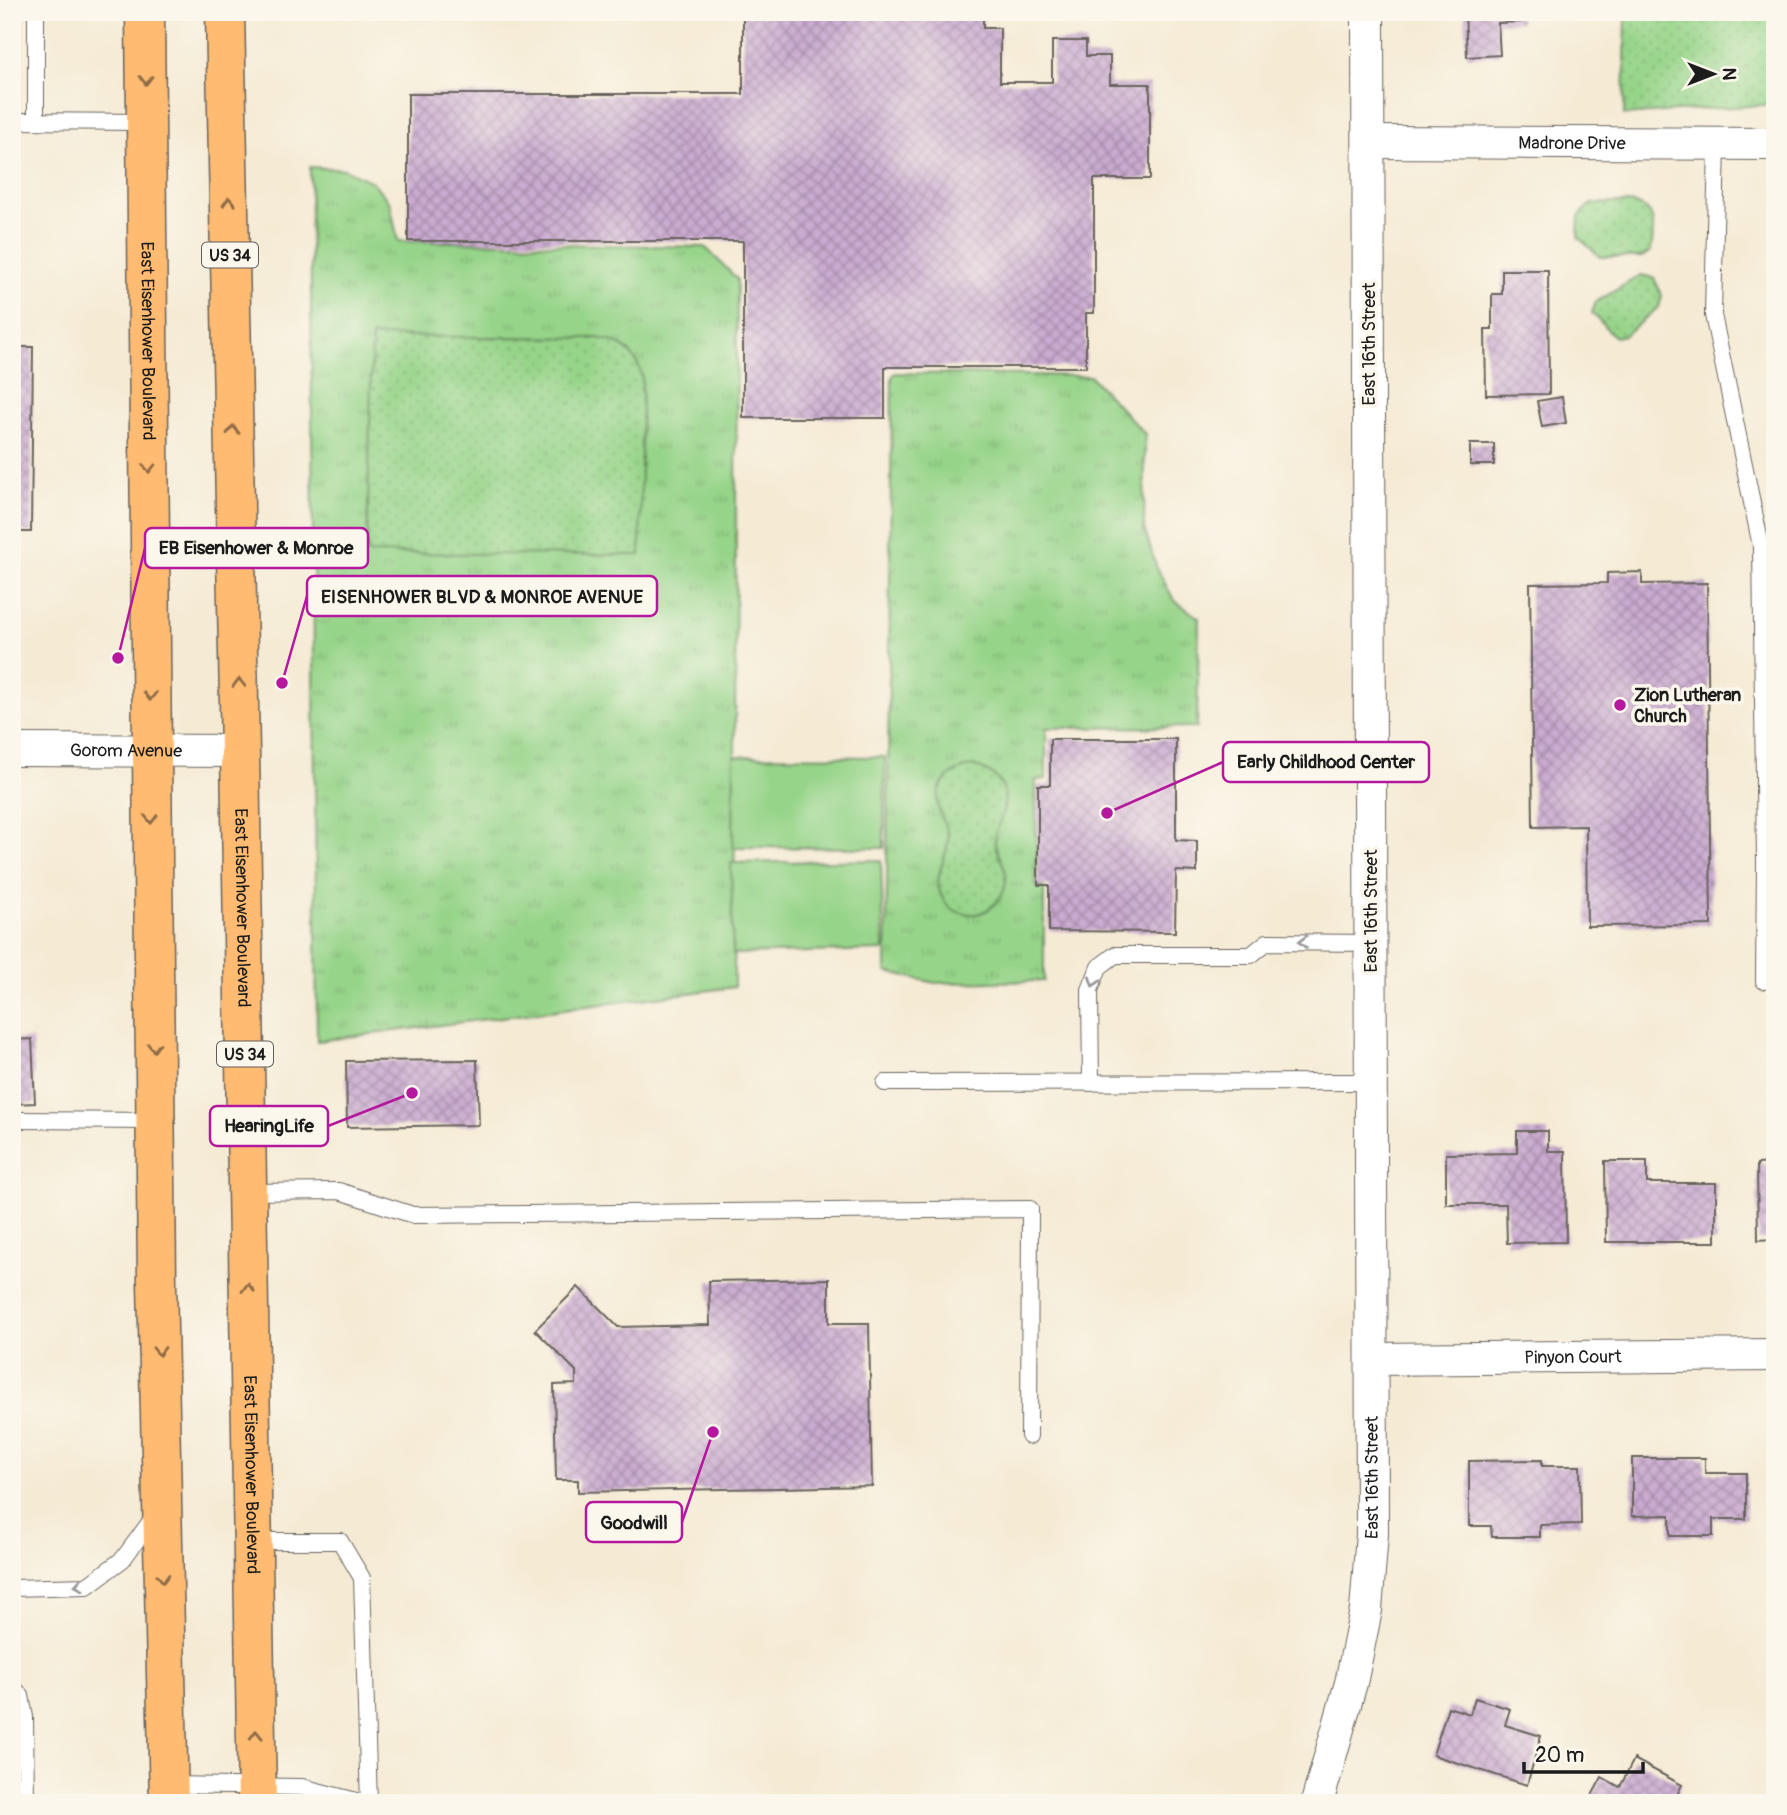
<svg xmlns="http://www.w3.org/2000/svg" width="1787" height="1815" font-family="Pangolin,sans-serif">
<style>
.grass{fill:url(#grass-tufts);stroke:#597852;stroke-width:2}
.park{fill:url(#park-dots);stroke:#597852;stroke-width:2}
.pitch{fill:#96d489;stroke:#597852;stroke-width:2}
.building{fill:url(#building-cross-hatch)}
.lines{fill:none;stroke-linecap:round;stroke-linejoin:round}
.lane-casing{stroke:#68645d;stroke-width:18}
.street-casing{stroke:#68645d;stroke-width:34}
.highway-casing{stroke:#68645d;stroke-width:41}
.lane{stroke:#fff;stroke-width:16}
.street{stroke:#fff;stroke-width:32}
.highway{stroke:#ffbb71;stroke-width:38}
.oneway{stroke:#8e6c46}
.oneway2{stroke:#999}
.poi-dot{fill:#b5179e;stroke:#fbf7ec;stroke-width:2.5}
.labels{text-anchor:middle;stroke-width:7;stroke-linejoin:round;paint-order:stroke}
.shield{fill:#fbf7ec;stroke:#5f5e5a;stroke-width:2}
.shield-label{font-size:16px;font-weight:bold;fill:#1c1c1c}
.street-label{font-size:18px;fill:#1c1c1c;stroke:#fbf7ec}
.poi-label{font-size:18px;font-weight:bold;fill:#1c1c1c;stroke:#fbf7ec;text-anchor:start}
.leader{fill:none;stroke:#b5179e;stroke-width:2.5}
.callout-dot{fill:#b5179e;stroke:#fbf7ec;stroke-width:2.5}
.callout{fill:#fbf7ec;stroke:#b5179e;stroke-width:2.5}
.callout-label{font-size:19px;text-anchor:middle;font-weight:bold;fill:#1c1c1c}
</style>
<defs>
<pattern id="grass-tufts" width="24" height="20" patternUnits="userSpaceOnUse" patternTransform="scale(1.75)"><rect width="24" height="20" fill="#96d489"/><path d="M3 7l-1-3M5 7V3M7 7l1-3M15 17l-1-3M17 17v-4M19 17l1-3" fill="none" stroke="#81b576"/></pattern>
<pattern id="park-dots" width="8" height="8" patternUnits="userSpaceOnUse" patternTransform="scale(1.75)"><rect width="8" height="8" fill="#96d489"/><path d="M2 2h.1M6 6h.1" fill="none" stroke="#81b576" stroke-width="1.8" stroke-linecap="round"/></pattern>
<pattern id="building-cross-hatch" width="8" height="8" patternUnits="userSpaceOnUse" patternTransform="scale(1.75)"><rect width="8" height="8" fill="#cbabd1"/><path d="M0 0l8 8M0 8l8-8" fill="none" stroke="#a48aa9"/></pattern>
</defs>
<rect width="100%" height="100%" fill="#fbf7ec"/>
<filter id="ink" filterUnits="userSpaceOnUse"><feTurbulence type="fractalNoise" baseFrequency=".0143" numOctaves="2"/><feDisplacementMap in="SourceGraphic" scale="14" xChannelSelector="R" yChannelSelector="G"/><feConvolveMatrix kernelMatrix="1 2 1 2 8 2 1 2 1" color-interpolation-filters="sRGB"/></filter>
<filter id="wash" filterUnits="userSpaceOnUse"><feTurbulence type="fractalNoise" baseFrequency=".00686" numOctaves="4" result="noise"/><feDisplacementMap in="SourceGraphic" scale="28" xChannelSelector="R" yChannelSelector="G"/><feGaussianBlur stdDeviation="1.57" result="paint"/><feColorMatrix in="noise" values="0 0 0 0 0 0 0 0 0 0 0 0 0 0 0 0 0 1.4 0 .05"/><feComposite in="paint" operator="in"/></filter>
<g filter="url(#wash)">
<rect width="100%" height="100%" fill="#f5ebd5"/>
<g class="grass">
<path d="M310,167L344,169L373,182L390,203L398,241L705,247L737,279L734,987L317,1041Z"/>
<path d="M895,373L1090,376L1145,434L1144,528L1157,569L1174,600L1199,618L1197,727L1046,728V779L1036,780V886L1044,887V981L935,983L886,972L892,377Z"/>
</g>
<g class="park">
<path d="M1626,12H1775V104L1624,115Z"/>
<path d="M1591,204C1608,204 1645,196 1652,218C1655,227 1652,241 1651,251L1642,257H1600L1578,237L1579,216Z"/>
<path d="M1641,275L1654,278L1662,296L1659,307L1625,335L1615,337L1592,313L1596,302Z"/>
<path d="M372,336L597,338C622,342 635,351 642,376L640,555L367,553Z"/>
<path d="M973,766C1001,774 1011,790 1001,818C998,826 994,834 995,844C997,854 1004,863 1006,874C1008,895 990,917 967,914C958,913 950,909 945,902C929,880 946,863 948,841C949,827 940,818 938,805C935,782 953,770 973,766Z"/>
</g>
<g class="pitch">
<path d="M734,756L885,757L884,848L733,847Z"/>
<path d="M881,860L884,950L733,954L731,863Z"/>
</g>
<g id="blocks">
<g class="building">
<path d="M12,12H18L19,63H12Z"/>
<path d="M743,12H983V28H1000V82H1052V41H1086V56H1110V84H1150V179H1094V313H1086V367H885V418H743V241H408V94H743Z"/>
<path d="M1465,12H1520L1521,22L1498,23L1500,55L1467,57Z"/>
<path d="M12,199H17L15,312H12Z"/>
<path d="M1502,270H1548L1549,394L1486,395L1485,329H1492V294H1502Z"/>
<path d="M12,347H33L31,532H12Z"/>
<path d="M1562,397L1566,423L1542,427L1537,401Z"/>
<rect x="1470" y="444" width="24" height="21"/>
<path d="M1642,572V584L1707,583L1711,925L1587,926L1586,826L1533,827L1530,584L1607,583V573Z"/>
<path d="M1050,739H1176V840L1197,841V872L1176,871L1175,932L1049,931V885H1038V785H1050Z"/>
<path d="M32,1039L35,1103L12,1104V1040Z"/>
<path d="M477,1060L479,1125L347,1127L346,1061Z"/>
<path d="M1517,1131H1548V1151H1565L1566,1242L1507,1243L1506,1204H1446V1154L1517,1153Z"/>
<path d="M1605,1161H1647V1183H1716V1242H1606Z"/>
<path d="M1775,1163V1239L1758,1240L1757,1164Z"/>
<path d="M829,1279V1323H869L872,1486L578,1492V1480H556L554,1385L576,1384V1371L535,1330L578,1287L618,1327L710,1325L709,1281Z"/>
<path d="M1632,1458H1705V1473H1746V1519H1713V1536H1670V1515L1632,1516Z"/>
<path d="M1542,1460V1466H1580L1581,1524L1540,1525V1537H1492L1491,1526H1469V1461Z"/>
<path d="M1475,1698L1510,1709L1505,1725L1541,1736L1527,1785L1433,1755L1448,1707L1470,1714Z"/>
<path d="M1634,1759L1682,1785L1673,1803H1588L1602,1777L1620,1787Z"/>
</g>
</g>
</g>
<g filter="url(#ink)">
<use href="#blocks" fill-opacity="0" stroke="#68645d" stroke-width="2"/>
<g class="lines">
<defs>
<g id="lane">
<path d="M36,12V121"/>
<path d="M12,121L146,122"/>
<path d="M1717,144L1713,315L1761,546L1765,862L1764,981"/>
<path d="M885,1083L1371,1082"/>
<path d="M1091,1083L1090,990L1099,967L1115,955H1251L1267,942L1371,943"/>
<path d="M12,1120L155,1121"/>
<path d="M247,1192L339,1191L413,1215L1030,1209L1029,1436"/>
<path d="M252,1541H340L362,1578L369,1803"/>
<path d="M12,1588L87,1586L123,1559L156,1514"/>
<path d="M12,1686L21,1696L25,1717L26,1803"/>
<path d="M169,1785L302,1787L364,1803"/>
</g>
<g id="street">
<path id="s1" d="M1369,142L1775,144"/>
<path id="s2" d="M12,750L240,751"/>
<path id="s3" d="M1372,1359L1775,1355"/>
<path id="s4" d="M1317,1803L1351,1683L1366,1610L1372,1534L1368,12"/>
</g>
<g id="highway">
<path id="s5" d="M145,12L157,1283L169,1803"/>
<path id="s6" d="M225,12L240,751L257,1803"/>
</g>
</defs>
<use href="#lane" class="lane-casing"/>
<use href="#street" class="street-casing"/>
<use href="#highway" class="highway-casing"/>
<use href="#lane" class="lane"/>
<use href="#street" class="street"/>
<use href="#highway" class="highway"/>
</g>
<defs><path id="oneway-chevron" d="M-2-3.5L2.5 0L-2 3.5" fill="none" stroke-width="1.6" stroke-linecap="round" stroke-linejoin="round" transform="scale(1.75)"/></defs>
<g class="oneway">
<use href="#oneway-chevron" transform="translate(146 80) rotate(90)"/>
<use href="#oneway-chevron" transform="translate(229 202) rotate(-91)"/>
<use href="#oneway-chevron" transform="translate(233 430) rotate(-91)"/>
<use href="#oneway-chevron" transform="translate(149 468) rotate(90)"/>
<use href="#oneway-chevron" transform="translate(239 683) rotate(-91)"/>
<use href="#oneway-chevron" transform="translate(150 696) rotate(90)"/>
<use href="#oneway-chevron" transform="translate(151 819) rotate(89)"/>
<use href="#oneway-chevron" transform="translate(154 1047) rotate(89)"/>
<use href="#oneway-chevron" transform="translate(248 1288) rotate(-91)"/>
<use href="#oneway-chevron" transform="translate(159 1351) rotate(89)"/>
<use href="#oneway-chevron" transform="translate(163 1578) rotate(89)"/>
<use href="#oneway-chevron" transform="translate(256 1735) rotate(-91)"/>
</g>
<g class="oneway2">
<use href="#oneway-chevron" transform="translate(1303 942) rotate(-180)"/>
<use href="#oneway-chevron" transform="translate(1094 982) rotate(109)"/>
<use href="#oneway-chevron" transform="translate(79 1585) rotate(170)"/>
</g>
</g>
<circle class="poi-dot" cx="1620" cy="705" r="7"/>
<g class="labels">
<g class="shield">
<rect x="202" y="242.5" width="56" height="25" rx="5"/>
<rect x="217" y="1041.5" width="56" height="25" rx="5"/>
</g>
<g class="shield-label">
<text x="230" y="261">US 34</text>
<text x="245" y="1060">US 34</text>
</g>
<g class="street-label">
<text dy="6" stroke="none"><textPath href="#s1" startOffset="203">Madrone Drive</textPath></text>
<text dy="6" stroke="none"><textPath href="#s5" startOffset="329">East Eisenhower Boulevard</textPath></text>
<text transform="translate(1369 344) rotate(-90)" y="6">East 16th Street</text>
<text dy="6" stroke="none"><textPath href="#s2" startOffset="114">Gorom Avenue</textPath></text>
<text dy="6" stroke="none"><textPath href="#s6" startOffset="896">East Eisenhower Boulevard</textPath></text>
<text transform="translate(1371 911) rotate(-90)" y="6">East 16th Street</text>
<text dy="6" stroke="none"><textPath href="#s3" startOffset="201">Pinyon Court</textPath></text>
<text dy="6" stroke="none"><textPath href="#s6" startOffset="1463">East Eisenhower Boulevard</textPath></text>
<text dy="6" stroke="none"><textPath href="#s4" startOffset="332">East 16th Street</textPath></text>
</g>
<g class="poi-label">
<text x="1634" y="701">Zion Lutheran<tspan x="1634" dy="21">Church</tspan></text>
</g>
</g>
<path class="leader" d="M118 658L145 548M282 683L307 596M1107 813L1223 762M412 1093L328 1126M713 1432L682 1522"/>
<g class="callout-dot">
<circle cx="118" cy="658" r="7"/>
<circle cx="282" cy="683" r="7"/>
<circle cx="1107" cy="813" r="7"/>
<circle cx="412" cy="1093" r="7"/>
<circle cx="713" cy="1432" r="7"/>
</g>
<g class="callout">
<rect x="145" y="528" width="223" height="40" rx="7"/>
<rect x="307" y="576" width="350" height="40" rx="7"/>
<rect x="1223" y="742" width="206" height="40" rx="7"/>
<rect x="210" y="1106" width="118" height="40" rx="7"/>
<rect x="586" y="1502" width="96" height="40" rx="7"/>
</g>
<g class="callout-label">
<text x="256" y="554">EB Eisenhower &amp; Monroe</text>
<text x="482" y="603">EISENHOWER BLVD &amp; MONROE AVENUE</text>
<text x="1326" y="768">Early Childhood Center</text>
<text x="269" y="1132">HearingLife</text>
<text x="634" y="1529">Goodwill</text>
</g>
<rect width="1787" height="1815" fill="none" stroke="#fbf7ec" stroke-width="42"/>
<g transform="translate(1713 74) rotate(90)" stroke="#fbf7ec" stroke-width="5" paint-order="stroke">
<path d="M0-5L12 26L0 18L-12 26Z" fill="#1c1c1c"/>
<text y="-10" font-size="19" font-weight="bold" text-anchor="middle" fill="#1c1c1c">N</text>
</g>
<path d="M1524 1762v10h119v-10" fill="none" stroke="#1c1c1c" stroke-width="3.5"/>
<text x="1535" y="1762" font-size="21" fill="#1c1c1c" stroke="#fbf7ec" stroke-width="5" paint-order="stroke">20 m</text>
</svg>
